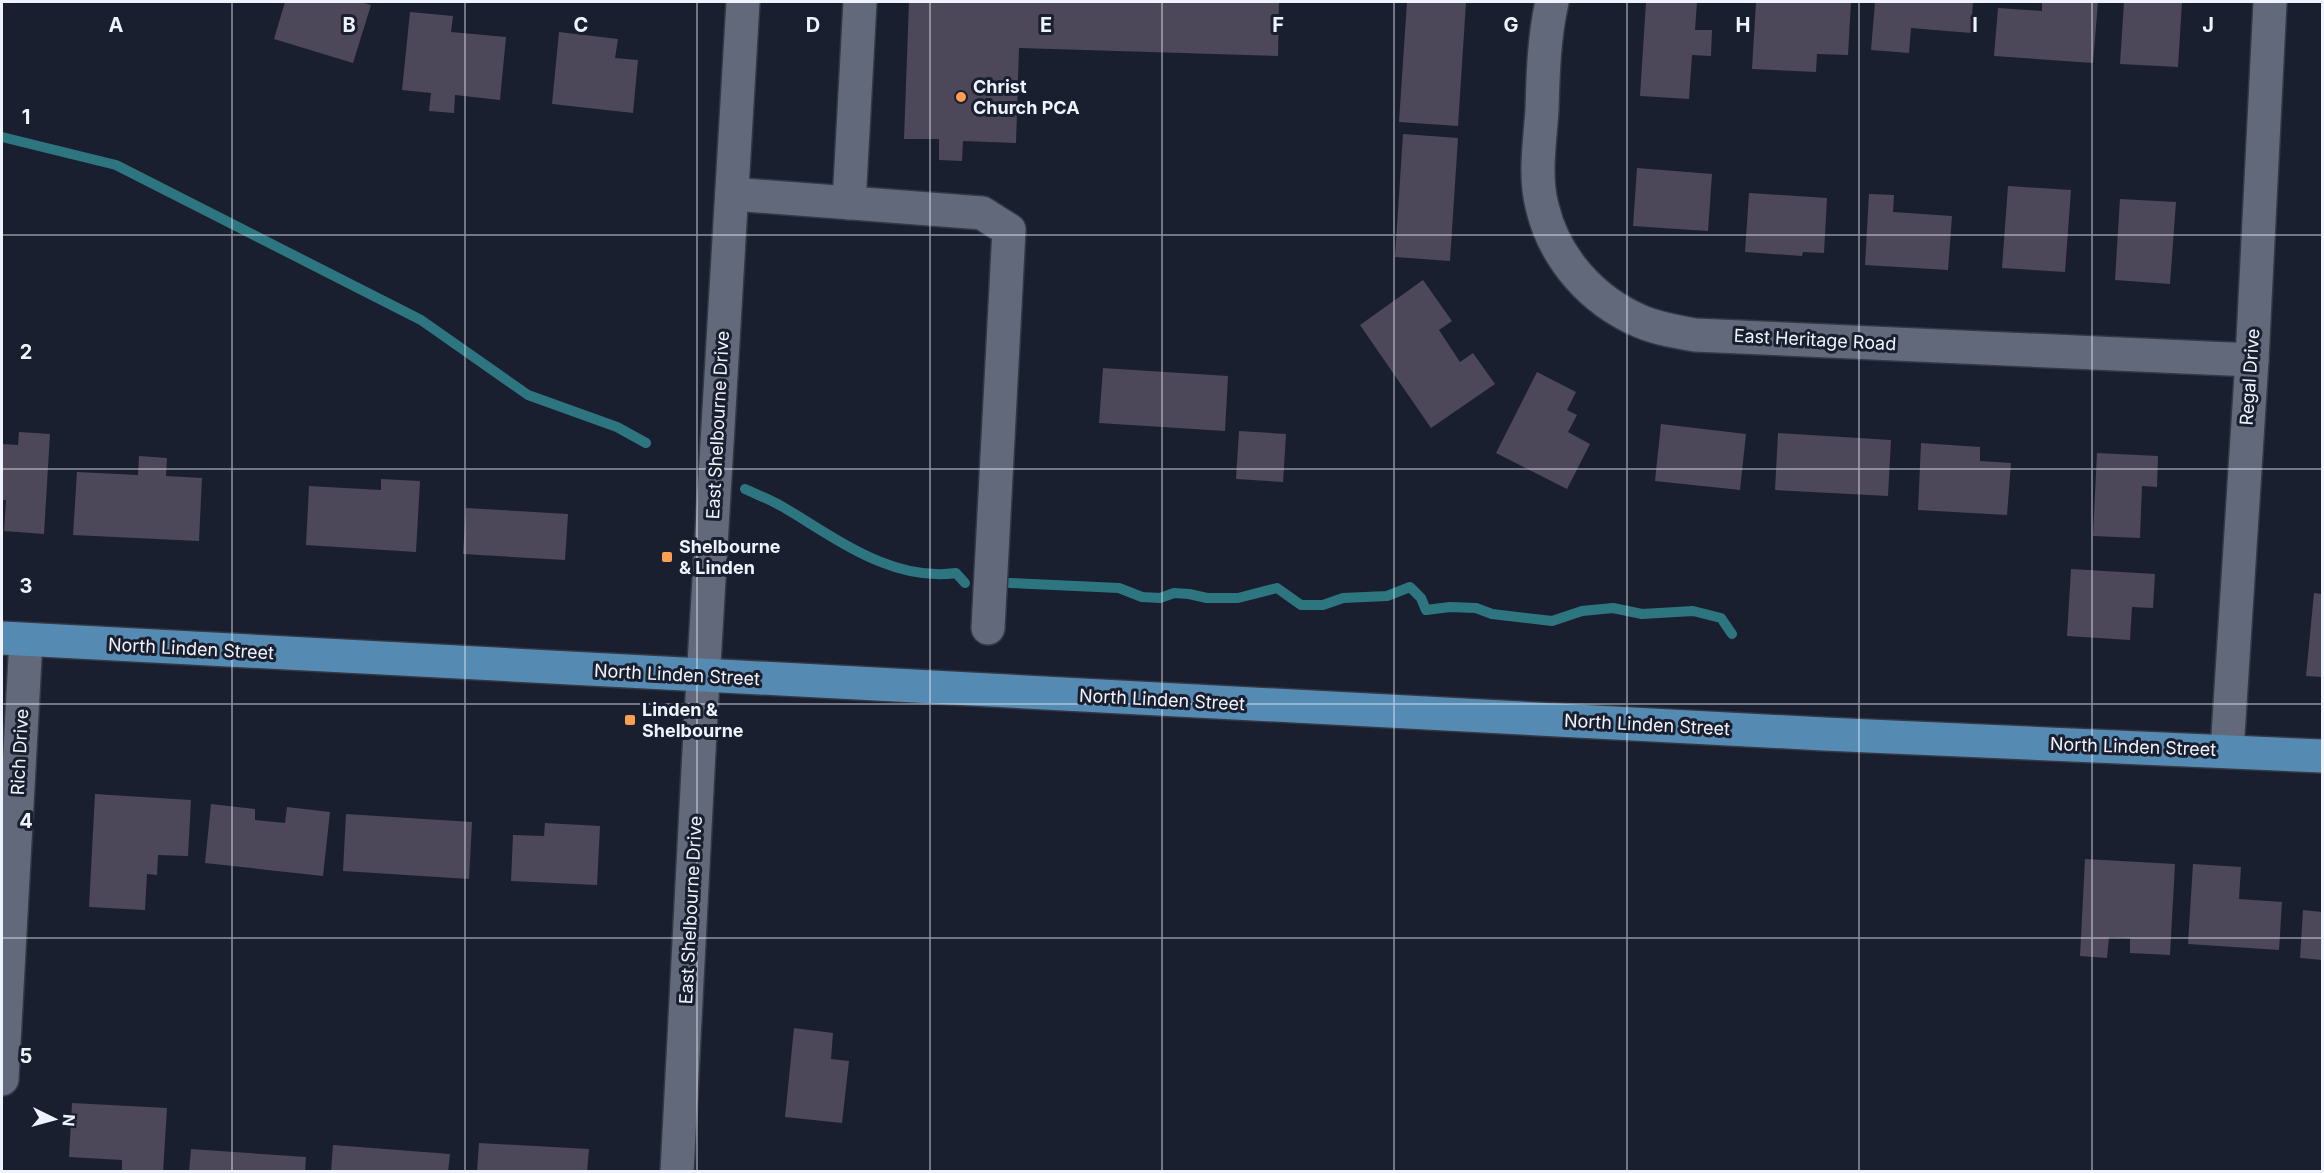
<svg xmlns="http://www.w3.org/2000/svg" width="2324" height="1173" font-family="Inter,sans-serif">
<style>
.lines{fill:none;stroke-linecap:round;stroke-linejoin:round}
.stream{stroke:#2d7680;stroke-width:10}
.building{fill:#4c4759}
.minor-casing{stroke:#343844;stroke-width:36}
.major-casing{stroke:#343844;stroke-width:36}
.minor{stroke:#62697b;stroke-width:33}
.major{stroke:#558bb2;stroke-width:33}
.grid{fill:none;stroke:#eef3fd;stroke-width:1.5;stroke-opacity:0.55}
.poi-dot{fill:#fc9e52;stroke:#1a1f2f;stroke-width:2}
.labels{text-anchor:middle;stroke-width:6;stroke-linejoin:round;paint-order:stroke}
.poi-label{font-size:18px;font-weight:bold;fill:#eef3fd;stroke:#1a1f2f;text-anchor:start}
.street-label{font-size:18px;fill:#eef3fd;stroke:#1a1f2f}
.grid-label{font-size:20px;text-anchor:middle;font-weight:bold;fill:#eef3fd;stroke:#1a1f2f;stroke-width:6;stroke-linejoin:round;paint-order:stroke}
</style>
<rect width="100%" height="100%" fill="#1a1f2f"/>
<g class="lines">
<g class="stream">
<path d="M2,137L116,165L421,320L528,395L617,427L646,443"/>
<path d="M745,489C758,495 771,500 783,507C836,538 891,582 956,573L965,583"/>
<path d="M1010,583L1119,588L1142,597L1160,598L1174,593L1189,594L1207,598H1238L1277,588L1301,605H1323L1343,598L1387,596L1410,587L1421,598L1426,610L1450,607L1476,608L1492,614L1552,621L1582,611L1613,608L1642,614L1693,611L1721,618L1732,634"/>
</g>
</g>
<g class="building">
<path d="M285,2H360L371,5L353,63L274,39Z"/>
<path d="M909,2H1279L1278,56L1019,48L1016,143L963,141L962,161L939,160V139H904Z"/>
<path d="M1407,2H1466L1458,126L1399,122Z"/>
<path d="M1646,2H1697L1695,30H1712L1711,56L1692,55L1689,99L1640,96Z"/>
<path d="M1756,2H1851L1848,55L1817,54L1816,72L1752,69Z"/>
<path d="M1875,2H1973L1971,33L1911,28L1909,53L1871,50Z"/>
<path d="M2042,2H2098L2093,63L1994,56L1998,8L2042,11Z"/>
<path d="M2124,2H2182L2178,67L2120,64Z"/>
<path d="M410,12L453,16L451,32L506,37L500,100L455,95L454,113L429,111L431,93L402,90Z"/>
<path d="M559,32L618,39L615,58L638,60L633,113L552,104Z"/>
<path d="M1403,134L1458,138L1450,261L1395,257Z"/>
<path d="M1637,168L1712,174L1708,231L1633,226Z"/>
<path d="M2008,186L2071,190L2065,272L2002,268Z"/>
<path d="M1749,193L1827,198L1824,253L1803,252L1802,256L1745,252Z"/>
<path d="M1869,194L1894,195L1893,212L1952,216L1948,270L1865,265Z"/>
<path d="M2120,199L2176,202L2170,284L2115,280Z"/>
<path d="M1423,280L1452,321L1439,330L1460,362L1473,353L1495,384L1431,428L1360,325Z"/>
<path d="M1103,368L1228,376L1225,431L1099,423Z"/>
<path d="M1537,372L1576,392L1567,410L1577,415L1568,432L1590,444L1567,489L1496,453Z"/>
<path d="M1661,424L1746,434L1740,490L1655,481Z"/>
<path d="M1239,431L1286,434L1283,482L1236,479Z"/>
<path d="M19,432L50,434L44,534L4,531L6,500H2V444L18,445Z"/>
<path d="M1778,433L1891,440L1888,496L1775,490Z"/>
<path d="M1921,443L1980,447V461L2011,463L2007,515L1918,510Z"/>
<path d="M2097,453L2158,456L2157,487L2142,486L2140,538L2093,536Z"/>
<path d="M139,456L167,458L166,476L202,478L199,541L73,535L77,472L138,475Z"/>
<path d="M381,479L420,481L416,552L306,545L309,486L381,490Z"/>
<path d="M466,508L568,514L565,560L463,554Z"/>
<path d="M2071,569L2155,574L2153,608L2132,607L2130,640L2067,636Z"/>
<path d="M2314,593L2322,594V677L2306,676Z"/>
<path d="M95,794L191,800L188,856L158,855L157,875L147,874L145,910L89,907Z"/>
<path d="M211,804L255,809V820L285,823L287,807L330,812L323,876L205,863Z"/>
<path d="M346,814L472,822L469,879L343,871Z"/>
<path d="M545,823L600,826L597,885L511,881L513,835L544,836Z"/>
<path d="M2085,859L2175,864L2170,955L2130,953V938L2109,937L2107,958L2080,956Z"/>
<path d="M2193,864L2241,867L2239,899L2282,902L2279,950L2188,944Z"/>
<path d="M2303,910L2322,912V960L2300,958Z"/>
<path d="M794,1028L833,1033L831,1059L849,1061L842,1123L785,1117Z"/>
<path d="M72,1103L167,1108L163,1172H122V1160L69,1157Z"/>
<path d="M479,1143L589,1149L587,1172H477Z"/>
<path d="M333,1145L450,1154L448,1172H331Z"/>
<path d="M191,1149L306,1157L305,1172H189Z"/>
</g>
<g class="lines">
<defs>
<g id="minor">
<path d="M1552,2C1544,37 1543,74 1542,110C1540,141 1534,175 1542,206C1554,258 1592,301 1642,322C1659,329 1677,332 1695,335L2252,360"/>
<path d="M732,194L982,213L1009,230L988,628"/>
<path d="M849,203L860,2"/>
<path d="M2227,751L2252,360L2270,2"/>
<path d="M2,1079L26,640"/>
<path d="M677,1172L700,732L743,2"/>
</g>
<path id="major" d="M2,638L1824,734L2322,756"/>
</defs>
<use href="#minor" class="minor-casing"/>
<use href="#major" class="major-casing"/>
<use href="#minor" class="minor"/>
<use href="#major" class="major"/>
</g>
<path class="grid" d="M232,2V1172M465,2V1172M697,2V1172M930,2V1172M1162,2V1172M1394,2V1172M1627,2V1172M1859,2V1172M2092,2V1172M2,235H2322M2,469H2322M2,704H2322M2,938H2322"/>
<g class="poi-dot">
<circle cx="961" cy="97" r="6"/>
<rect x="661" y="551" width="12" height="12" rx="3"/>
<rect x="624" y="714" width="12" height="12" rx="3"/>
</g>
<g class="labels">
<g class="poi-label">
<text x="973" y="93">Christ<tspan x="973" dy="21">Church PCA</tspan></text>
<text x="679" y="553">Shelbourne<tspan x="679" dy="21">&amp; Linden</tspan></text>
<text x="642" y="716">Linden &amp;<tspan x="642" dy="21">Shelbourne</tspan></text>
</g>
<g class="street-label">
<text transform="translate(1815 340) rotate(3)" y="6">East Heritage Road</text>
<text transform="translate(2250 377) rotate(-86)" y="6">Regal Drive</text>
<text transform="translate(718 425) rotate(-87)" y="6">East Shelbourne Drive</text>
<text transform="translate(191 649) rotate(3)" y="6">North Linden Street</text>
<text transform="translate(677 675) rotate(3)" y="6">North Linden Street</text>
<text transform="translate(1162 700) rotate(3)" y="6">North Linden Street</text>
<text transform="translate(1647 725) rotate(3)" y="6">North Linden Street</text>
<text transform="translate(2133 747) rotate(2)" y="6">North Linden Street</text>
<text transform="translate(20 752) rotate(-87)" y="6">Rich Drive</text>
<text transform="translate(691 910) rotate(-87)" y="6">East Shelbourne Drive</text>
</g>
</g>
<g class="grid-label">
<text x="116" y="32">A</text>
<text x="349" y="32">B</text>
<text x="581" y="32">C</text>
<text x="813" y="32">D</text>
<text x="1046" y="32">E</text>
<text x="1278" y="32">F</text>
<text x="1511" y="32">G</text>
<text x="1743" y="32">H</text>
<text x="1975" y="32">I</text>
<text x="2208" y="32">J</text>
<text x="26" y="124">1</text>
<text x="26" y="359">2</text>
<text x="26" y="593">3</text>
<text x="26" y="828">4</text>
<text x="26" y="1063">5</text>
</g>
<rect width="2324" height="1173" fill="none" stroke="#eef3fd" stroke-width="6"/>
<g transform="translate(54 1119) rotate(95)" stroke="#1a1f2f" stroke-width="4.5" paint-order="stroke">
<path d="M0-4.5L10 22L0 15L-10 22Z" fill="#eef3fd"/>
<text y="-9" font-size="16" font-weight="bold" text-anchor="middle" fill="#eef3fd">N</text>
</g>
</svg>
